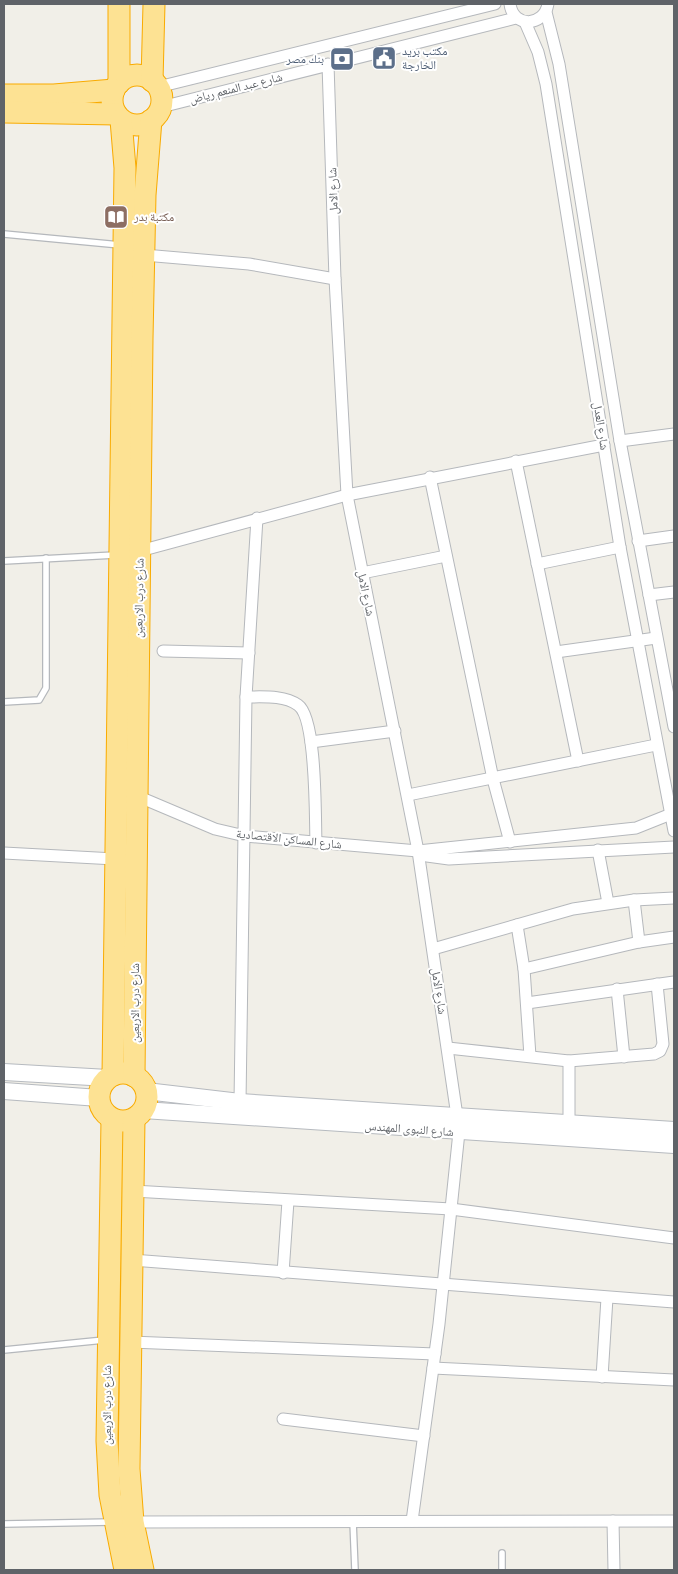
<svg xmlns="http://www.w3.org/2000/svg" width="678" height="1574" font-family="Manrope,'Noto Naskh Arabic',sans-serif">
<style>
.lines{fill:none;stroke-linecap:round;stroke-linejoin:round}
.lane-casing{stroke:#b5b8bc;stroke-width:8}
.street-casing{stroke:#b5b8bc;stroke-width:13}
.secondary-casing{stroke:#b6babf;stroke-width:18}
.highway-casing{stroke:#f9ab00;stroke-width:23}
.lane{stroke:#fff;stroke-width:5.5}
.street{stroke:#fff;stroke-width:11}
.secondary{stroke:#fff;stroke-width:16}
.highway{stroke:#fde293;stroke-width:21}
.labels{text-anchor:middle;stroke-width:4;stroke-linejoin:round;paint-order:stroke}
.service-label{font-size:12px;fill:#4e5e75;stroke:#fff;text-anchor:start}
.street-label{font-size:12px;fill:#5f6368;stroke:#fff}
.education-label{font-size:12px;fill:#785e54;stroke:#fff;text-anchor:start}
</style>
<rect width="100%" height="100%" fill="#f1efe8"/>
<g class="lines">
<defs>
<g id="lane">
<path d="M4,234L120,245"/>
<path d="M4,561L115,555"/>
<path d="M4,702L39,700L46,688V558"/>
<path d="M4,1350L104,1340"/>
<path d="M353,1521L355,1570"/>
<path d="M4,1524L112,1522"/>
<path d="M502,1553V1570"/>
</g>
<g id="street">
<path d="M510,4C513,28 544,27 548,4"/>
<path d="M546,12L559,64L620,441L674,727"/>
<path d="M525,22L538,52L546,84L620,547L674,831"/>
<path d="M328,64L335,279L347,495L418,851L457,1116"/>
<path d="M158,87L495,4"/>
<path d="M161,107L516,18"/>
<path d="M144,255L249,264L335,279"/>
<path d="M620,441L674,434"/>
<path d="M516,461L578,761"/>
<path d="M430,477L493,779L510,842"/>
<path d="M638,541L674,536"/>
<path d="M136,552L347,495L604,445"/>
<path d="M537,564L620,547"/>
<path d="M362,573L446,556"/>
<path d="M649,595L674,592"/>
<path d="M163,651L249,653"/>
<path d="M556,652L656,638"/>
<path d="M246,697C263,697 284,695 298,705C317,718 315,818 316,843"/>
<path d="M311,742L395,731"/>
<path d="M408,795L656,745"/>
<path d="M137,796L215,829L245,836L418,851L636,828L671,814"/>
<path d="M598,850L608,903"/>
<path d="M418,851L427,856L449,859L674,847"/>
<path d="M4,853L115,859"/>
<path d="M634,900L639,942"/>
<path d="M517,925L524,969"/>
<path d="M433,949L573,909L634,900L674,898"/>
<path d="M617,989L624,1057"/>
<path d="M527,1003L674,982"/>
<path d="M448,1048L569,1061L654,1054L660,1051L663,1044L657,984"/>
<path d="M530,1056L524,969L639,942L674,937"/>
<path d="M240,1102L246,697L257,518"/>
<path d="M569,1124V1061"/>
<path d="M133,1191L451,1209L674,1238"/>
<path d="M132,1260L674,1302"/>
<path d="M283,1273L288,1201"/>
<path d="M131,1342L435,1354"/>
<path d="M433,1368L674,1380"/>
<path d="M602,1377L607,1298"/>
<path d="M283,1419L424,1436"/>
<path d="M412,1521L439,1324L459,1132"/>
<path d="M613,1521L614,1570"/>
<path d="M129,1522L674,1521"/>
</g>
<g id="secondary">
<path d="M4,1072L108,1078"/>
<path d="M4,1091L99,1098"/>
<path d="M146,1091L240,1102L674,1130"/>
<path d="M143,1110L674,1145"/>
</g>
<g id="highway">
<circle cx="137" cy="100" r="25"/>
<path d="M152,81L154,4"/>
<path d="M119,83V4"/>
<path d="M4,95H54L114,90"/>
<path d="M4,112L116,114"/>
<circle cx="123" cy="1097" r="24"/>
<path d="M113,1075L125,168L121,120"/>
<path d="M134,1076L142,339L145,195L151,120"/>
<path d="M112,1119L107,1441L110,1495L125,1570"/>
<path d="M134,1119L129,1469L133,1522L143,1570"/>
</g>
</defs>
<use href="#lane" class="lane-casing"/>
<use href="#street" class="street-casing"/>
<use href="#secondary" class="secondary-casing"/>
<use href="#highway" class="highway-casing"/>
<use href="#lane" class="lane"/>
<use href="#street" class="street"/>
<use href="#secondary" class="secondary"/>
<use href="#highway" class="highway"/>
</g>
<defs>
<symbol id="civic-square" viewBox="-11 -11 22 22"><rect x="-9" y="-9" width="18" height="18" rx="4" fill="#5c6f8a" stroke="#fff"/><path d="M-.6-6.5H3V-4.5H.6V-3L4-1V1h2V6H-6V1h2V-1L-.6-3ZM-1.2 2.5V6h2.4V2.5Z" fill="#fff"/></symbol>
<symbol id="bank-square" viewBox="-11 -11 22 22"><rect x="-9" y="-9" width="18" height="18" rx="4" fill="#5c6f8a" stroke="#fff"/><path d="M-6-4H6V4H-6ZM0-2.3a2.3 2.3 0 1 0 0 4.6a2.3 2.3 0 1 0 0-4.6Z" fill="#fff"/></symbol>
<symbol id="library-square" viewBox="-11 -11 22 22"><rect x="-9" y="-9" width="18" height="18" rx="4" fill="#8d6e63" stroke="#fff"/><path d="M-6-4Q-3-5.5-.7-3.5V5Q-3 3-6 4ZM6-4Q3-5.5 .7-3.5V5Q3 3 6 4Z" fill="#fff"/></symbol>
</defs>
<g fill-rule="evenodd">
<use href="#civic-square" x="370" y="44" width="28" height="28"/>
<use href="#bank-square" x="328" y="45" width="28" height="28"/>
<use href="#library-square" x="102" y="203" width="28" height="28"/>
</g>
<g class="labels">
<g class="service-label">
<text x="402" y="55">مكتب بريد<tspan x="402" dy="14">الخارجة</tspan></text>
<text x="324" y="63" text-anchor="end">بنك مصر</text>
</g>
<g class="street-label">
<text transform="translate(236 88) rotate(-14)" y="4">شارع عبد المنعم رياض</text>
<text transform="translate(333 191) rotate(-92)" y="4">شارع الامل</text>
<text transform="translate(601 426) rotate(81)" y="4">شارع العدل</text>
<text transform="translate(366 593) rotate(78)" y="4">شارع الامل</text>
<text transform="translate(139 598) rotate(-89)" y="4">شارع درب الاربعين</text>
<text transform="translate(289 839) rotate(6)" y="4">شارع المساكن الاقتصادية</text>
<text transform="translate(439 991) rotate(81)" y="4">شارع الامل</text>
<text transform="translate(135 1003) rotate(-90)" y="4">شارع درب الاربعين</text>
<text transform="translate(409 1129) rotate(4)" y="4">شارع النبوى المهندس</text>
<text transform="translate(107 1405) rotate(-90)" y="4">شارع درب الاربعين</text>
</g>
<g class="education-label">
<text x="134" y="221">مكتبة بدر</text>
</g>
</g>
<rect width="678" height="1574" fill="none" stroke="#5f6368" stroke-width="10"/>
</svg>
